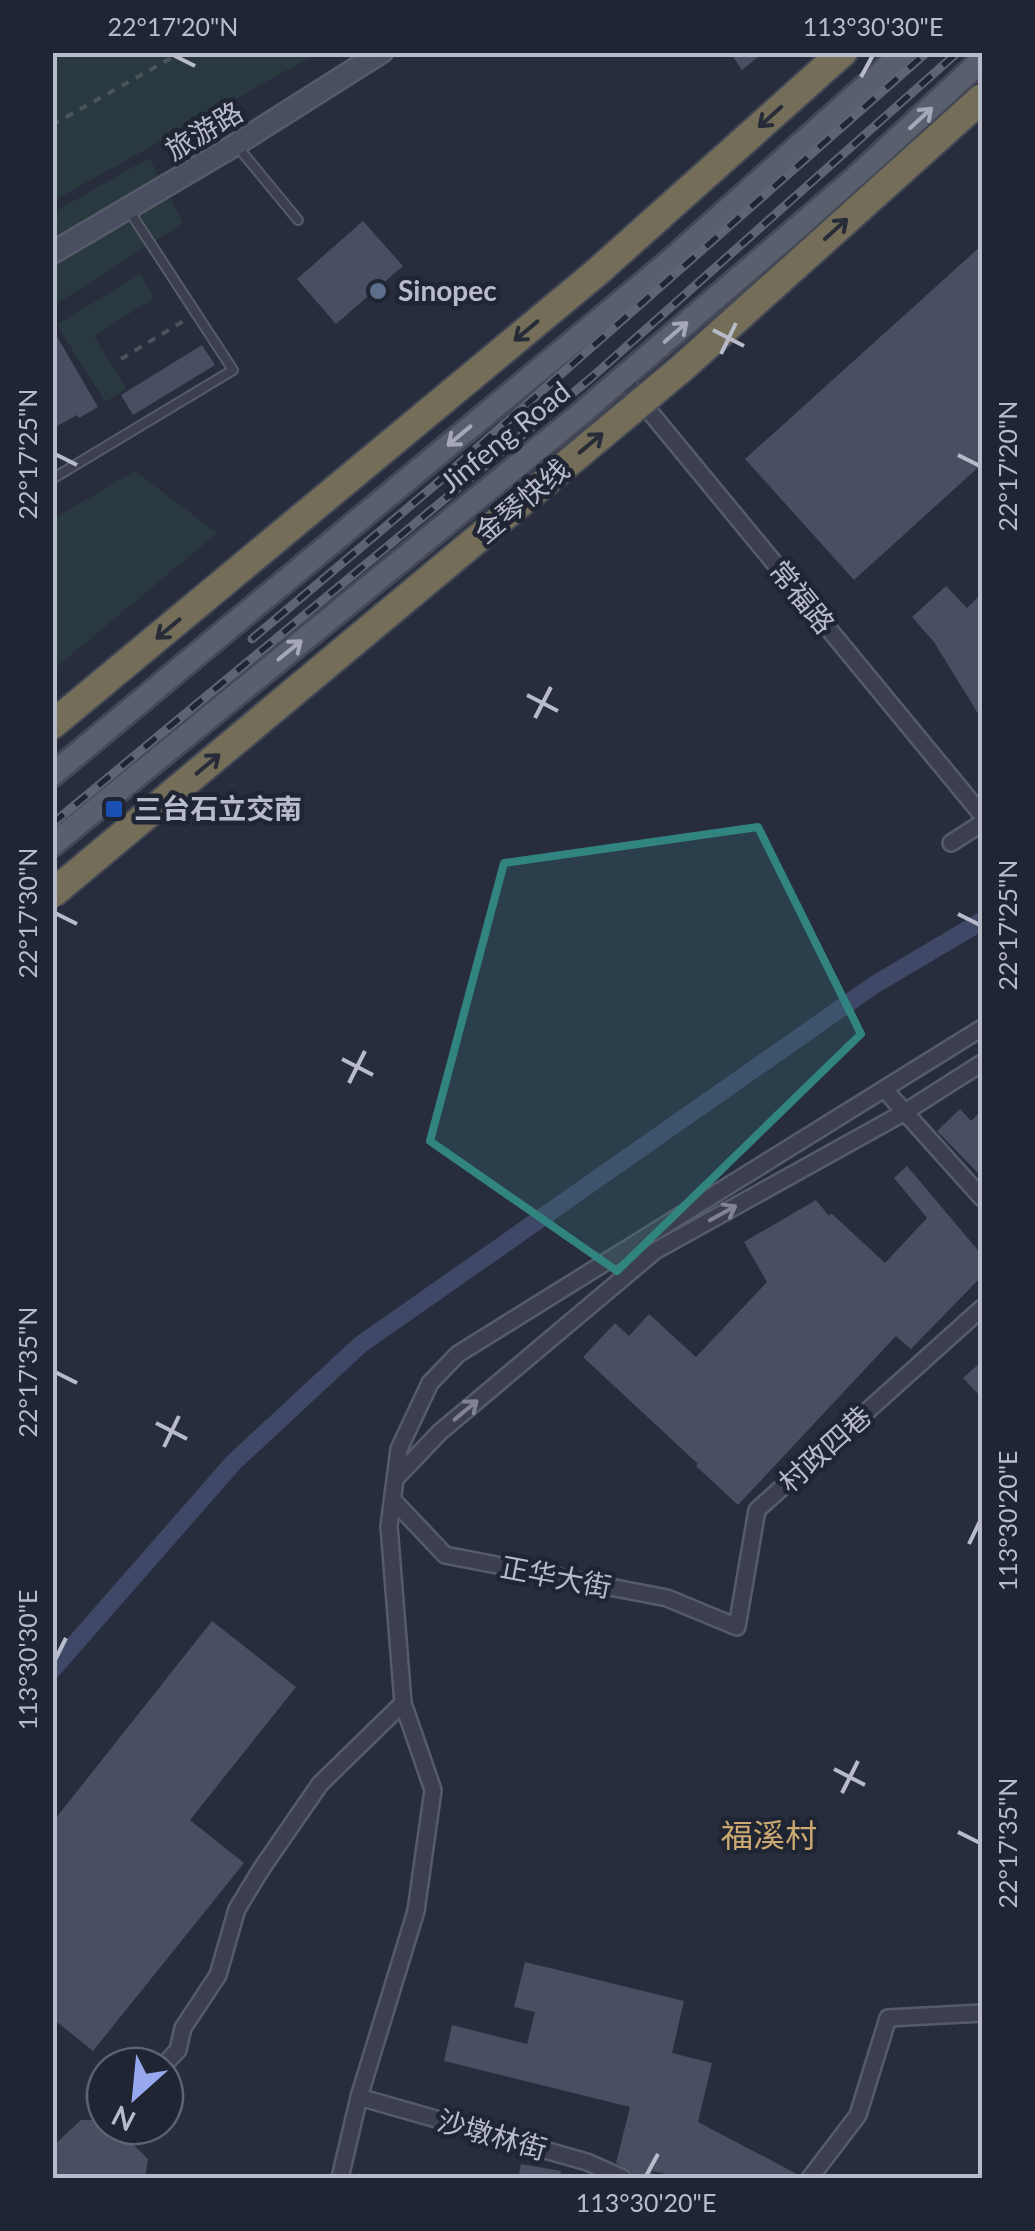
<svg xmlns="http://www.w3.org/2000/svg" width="1035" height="2231" font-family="Lato,'Noto Sans SC',sans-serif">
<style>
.green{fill:#2a393f}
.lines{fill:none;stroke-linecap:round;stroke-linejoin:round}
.canal{stroke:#3f4866;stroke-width:18}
.building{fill:#494e62}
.lane-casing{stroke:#565b69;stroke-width:12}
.street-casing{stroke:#565b69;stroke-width:20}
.secondary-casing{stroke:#565b69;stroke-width:25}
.primary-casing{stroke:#454957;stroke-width:28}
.highway-casing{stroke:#434856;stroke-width:32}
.path{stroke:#48565c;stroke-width:4;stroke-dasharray:8 8;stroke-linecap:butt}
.lane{stroke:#3c404e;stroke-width:8}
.street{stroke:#3c404e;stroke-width:15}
.secondary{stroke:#4a4e61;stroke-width:20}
.primary{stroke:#5a5f6e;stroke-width:22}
.highway{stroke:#746e59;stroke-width:28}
.rail-casing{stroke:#5e6375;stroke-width:9}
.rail{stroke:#202534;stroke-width:5;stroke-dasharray:15;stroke-linecap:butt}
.highway-bridge-casing{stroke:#434856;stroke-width:32;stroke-linecap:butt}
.highway-bridge{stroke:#746e59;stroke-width:28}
.oneway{stroke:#282c38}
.oneway2{stroke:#a5a9b7}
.oneway3{stroke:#808492}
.marked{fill:#318480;fill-opacity:0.2;stroke:#318480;stroke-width:8;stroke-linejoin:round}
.ticks{fill:none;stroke:#b8bbc9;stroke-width:4}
.service-dot{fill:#5c6f8a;stroke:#202534;stroke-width:4}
.transit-dot{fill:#1a4fb4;stroke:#202534;stroke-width:4}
.labels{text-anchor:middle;stroke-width:9;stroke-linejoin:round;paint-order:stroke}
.street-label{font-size:28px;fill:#b8bbc9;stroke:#202534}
.poi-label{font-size:28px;font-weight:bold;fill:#b8bbc9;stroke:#202534;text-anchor:start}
.quarter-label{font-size:32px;fill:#cca970;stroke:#202534}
.neatline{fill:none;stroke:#b8bbc9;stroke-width:4}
.ticks-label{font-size:25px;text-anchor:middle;fill:#b8bbc9}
</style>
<rect width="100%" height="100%" fill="#282d3e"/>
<g class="green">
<path d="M53,52H318V53L53,201Z"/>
<path d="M149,158L183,223L53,306V213Z"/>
<path d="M140,274L154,298L94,336L126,389L105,402L57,325Z"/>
<path d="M135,471L217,533L53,670V519Z"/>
</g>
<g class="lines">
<path class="canal" d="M52,1670L234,1462L360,1345L874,985L982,921"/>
</g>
<g class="building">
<path d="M730,52H764L742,70Z"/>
<path d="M363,221L403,266L336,324L297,279Z"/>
<path d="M982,245V464L854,580L745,459Z"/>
<path d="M52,328L98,407L79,418L77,415L52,429Z"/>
<path d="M202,345L215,365L133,415L121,395Z"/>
<path d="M946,586L967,608L982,593V720L934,642L912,617Z"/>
<path d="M960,1109L971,1121L982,1110V1177L937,1131Z"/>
<path d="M907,1166L982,1255V1276L911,1349L896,1336L738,1505L696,1466L698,1464L583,1357L615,1323L629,1336L649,1314L696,1357L767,1282L744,1242L816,1200L829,1216L831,1213L885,1263L927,1218L894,1178Z"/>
<path d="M982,1361V1398L963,1378Z"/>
<path d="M212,1621L296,1687L190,1820L244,1863L93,2051L52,2018V1823Z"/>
<path d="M525,1962L684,2001L672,2053L712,2063L698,2122L799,2175V2178H684L652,2171V2178H634L631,2171L616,2163L630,2107L444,2061L452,2025L527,2044L535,2012L514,2007Z"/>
<path d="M81,2120H105V2126H114L148,2159L145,2178H52V2147Z"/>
<path d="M521,2164L561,2171L560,2178H518Z"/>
</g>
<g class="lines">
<defs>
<g id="lane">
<path d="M237,146L298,220"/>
<path d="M52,479L233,370L128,209"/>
</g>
<g id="street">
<path d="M622,378L982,815"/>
<path d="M951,843L982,823"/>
<path d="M884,1089L982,1198"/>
<path d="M396,1478L440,1432L655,1251L905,1112L982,1063"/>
<path d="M393,1500L445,1555L667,1598L737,1627L757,1510L982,1308"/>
<path d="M163,2066L178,2050L183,2028L218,1975L237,1909L262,1868L320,1784L403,1703"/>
<path d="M359,2097L587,2162L623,2178"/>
<path d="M340,2178L359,2097L416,1911L433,1790L403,1703L389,1526L399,1449L430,1383L458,1354L982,1028"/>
<path d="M810,2178L858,2115L888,2018L982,2013"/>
</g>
<path id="secondary" d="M52,253L235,145L382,52"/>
<g id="primary">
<path d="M52,775L669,262L904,52"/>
<path d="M52,845L577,417L853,180L982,60"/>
</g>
<path id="highway" d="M52,725L596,273L843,52"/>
</defs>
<use href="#lane" class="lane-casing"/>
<use href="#street" class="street-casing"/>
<use href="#secondary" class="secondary-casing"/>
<use href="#primary" class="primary-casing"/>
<use href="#highway" class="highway-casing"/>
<g class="path">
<path d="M52,125L182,52"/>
<path d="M121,359L185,320"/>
</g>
<use href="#lane" class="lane"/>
<use href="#street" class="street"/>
<use href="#secondary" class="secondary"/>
<use href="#primary" class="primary"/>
<use href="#highway" class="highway"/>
<defs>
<g id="rail">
<path d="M252,639L435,485L927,52"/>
<path d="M52,824L591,378L958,52"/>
</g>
</defs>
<use href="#rail" class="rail-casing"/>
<use href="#rail" class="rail"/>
<defs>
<path id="highway-bridge" d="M52,894L682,368L982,98"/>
</defs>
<use href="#highway-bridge" class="highway-bridge-casing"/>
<use href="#highway-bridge" class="highway-bridge"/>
</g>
<defs><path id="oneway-shaft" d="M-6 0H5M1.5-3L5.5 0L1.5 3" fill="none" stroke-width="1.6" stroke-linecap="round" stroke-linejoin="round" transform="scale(2.5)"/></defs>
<g class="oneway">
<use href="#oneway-shaft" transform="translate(770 117) rotate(138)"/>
<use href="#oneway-shaft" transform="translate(836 229) rotate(-42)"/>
<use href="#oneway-shaft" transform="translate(526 331) rotate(140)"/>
<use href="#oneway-shaft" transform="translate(591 443) rotate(-40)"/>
<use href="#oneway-shaft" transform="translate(168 629) rotate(140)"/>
<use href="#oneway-shaft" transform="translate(208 764) rotate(-40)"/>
</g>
<g class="oneway2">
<use href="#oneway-shaft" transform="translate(921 118) rotate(-43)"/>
<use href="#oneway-shaft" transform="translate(676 332) rotate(-41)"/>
<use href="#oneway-shaft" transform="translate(459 436) rotate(140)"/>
<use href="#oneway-shaft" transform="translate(290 650) rotate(-39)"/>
</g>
<g class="oneway3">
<use href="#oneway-shaft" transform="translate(723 1213) rotate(-29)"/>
<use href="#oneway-shaft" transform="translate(466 1410) rotate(-40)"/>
</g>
<path class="marked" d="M758,827L861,1034L617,1271L430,1141L504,863Z"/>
<path class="ticks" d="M173,55L195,66M861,77L873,55M713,330L744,346M721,354L736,323M55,454L77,465M958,455L980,466M527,695L558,711M535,718L551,687M55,913L77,924M958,914L980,925M342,1059L373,1075M349,1083L365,1051M55,1372L77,1383M156,1423L187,1439M164,1447L179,1416M969,1544L980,1521M55,1660L66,1638M834,1769L865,1785M842,1793L858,1761M958,1832L980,1843M646,2176L658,2154"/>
<circle class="service-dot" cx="378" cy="291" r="10"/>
<rect class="transit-dot" x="104" y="799" width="20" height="20" rx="5"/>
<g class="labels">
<g class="street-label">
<text transform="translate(204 131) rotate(-31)" y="10">旅游路</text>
<text transform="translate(505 437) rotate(-39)" y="10">Jinfeng Road</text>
<text transform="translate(522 501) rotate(-40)" y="10">金琴快线</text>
<text transform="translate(802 597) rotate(51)" y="10">常福路</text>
<text transform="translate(825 1449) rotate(-42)" y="10">村政四巷</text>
<text transform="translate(556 1577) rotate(11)" y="10">正华大街</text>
<text transform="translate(492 2135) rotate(16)" y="10">沙墩林街</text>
</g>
<g class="poi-label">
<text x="398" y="301">Sinopec</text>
<text x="134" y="819">三台石立交南</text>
</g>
<g class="quarter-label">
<text x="769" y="1847">福溪村</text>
</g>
</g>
<rect width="1035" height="2231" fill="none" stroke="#202534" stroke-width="110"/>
<g transform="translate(135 2096) rotate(207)"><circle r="48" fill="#202534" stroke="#5d6170" stroke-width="2.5"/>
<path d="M0-8L18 38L0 25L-18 38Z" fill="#97a8ef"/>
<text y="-15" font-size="28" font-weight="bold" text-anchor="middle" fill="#b8bbc9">N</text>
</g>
<rect x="55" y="55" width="925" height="2121" class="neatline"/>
<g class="ticks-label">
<text x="173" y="36">22°17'20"N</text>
<text x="873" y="36">113°30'30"E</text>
<text transform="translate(28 454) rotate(-90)" y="9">22°17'25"N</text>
<text transform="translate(1008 466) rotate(-90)" y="9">22°17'20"N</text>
<text transform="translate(28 913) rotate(-90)" y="9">22°17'30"N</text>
<text transform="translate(1008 925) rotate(-90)" y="9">22°17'25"N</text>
<text transform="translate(28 1372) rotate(-90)" y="9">22°17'35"N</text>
<text transform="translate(1008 1521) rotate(-90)" y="9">113°30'20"E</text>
<text transform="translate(28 1660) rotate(-90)" y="9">113°30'30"E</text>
<text transform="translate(1008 1843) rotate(-90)" y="9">22°17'35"N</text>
<text x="646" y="2212">113°30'20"E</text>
</g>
</svg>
